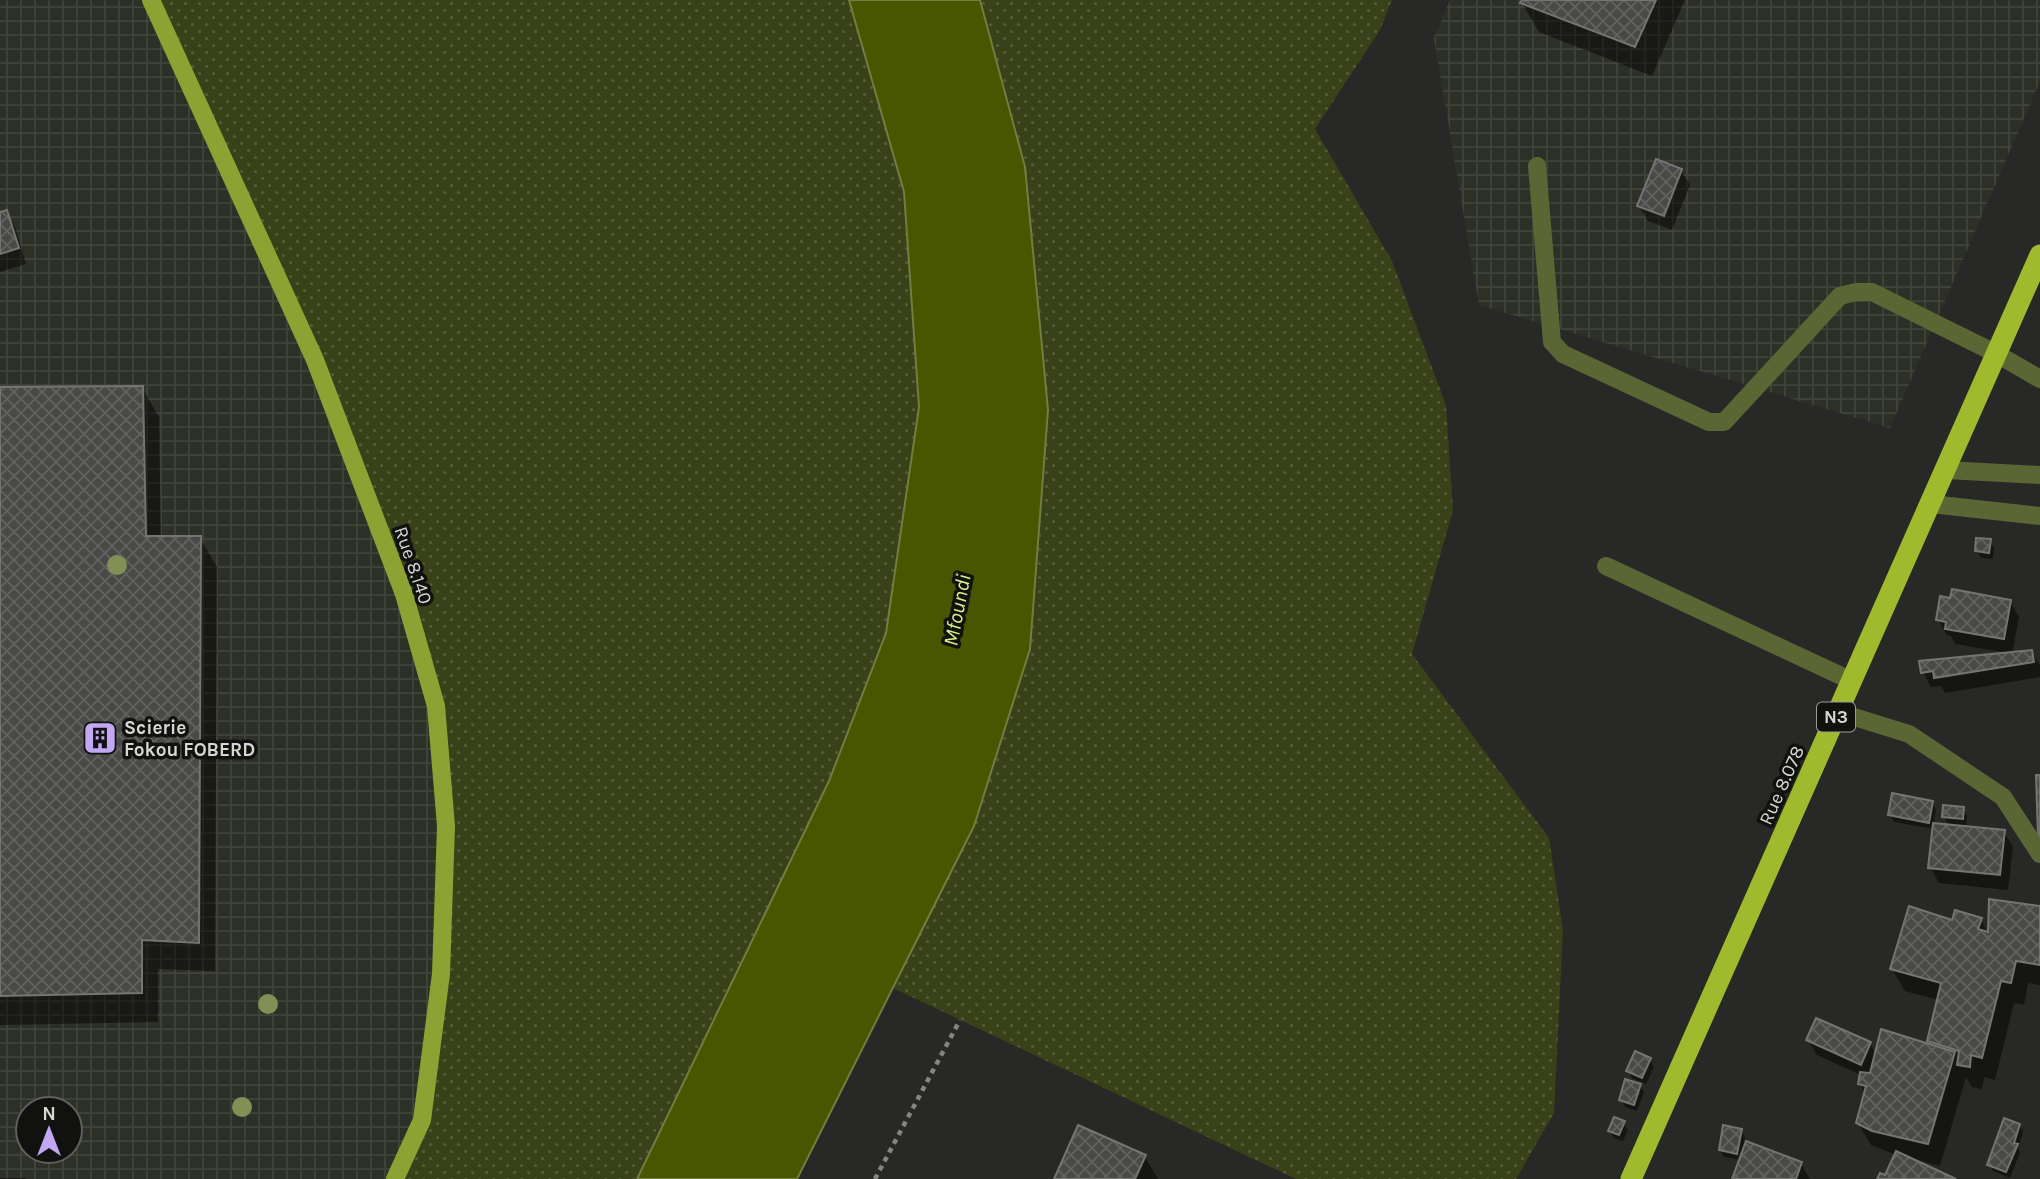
<svg xmlns="http://www.w3.org/2000/svg" width="2040" height="1179" font-family="Karla,sans-serif">
<style>
.industrial{fill:url(#industrial-grid);fill-rule:evenodd}
.grass{fill:url(#grass-dots)}
.water{fill:#485600;stroke:#737d40;stroke-width:2}
.shadow{fill:#0007}
.building{fill:url(#building-cross-hatch);stroke:#747572;stroke-width:2}
.lines{fill:none;stroke-linecap:round;stroke-linejoin:round}
.path{stroke:#858684;stroke-width:4.5;stroke-dasharray:5 5;stroke-linecap:butt}
.minor{stroke:#5b6635;stroke-width:18}
.major{stroke:#8ca232;stroke-width:18}
.highway{stroke:#9fba2c;stroke-width:21}
.tree{fill:#829055}
.labels{text-anchor:middle;stroke-width:7;stroke-linejoin:round;paint-order:stroke}
.shield{fill:#111210;stroke:#9b9c9a;stroke-width:2}
.shield-label{font-size:18px;font-weight:bold;fill:#d6d7d5}
.street-label{font-size:19px;fill:#d6d7d5;stroke:#111210}
.poi-label{font-size:19px;font-weight:bold;fill:#d6d7d5;stroke:#111210;text-anchor:start}
.water-label{font-size:21px;font-style:italic;fill:#d8f188;stroke:#111210}
</style>
<defs>
<pattern id="industrial-grid" width="8" height="8" patternUnits="userSpaceOnUse" patternTransform="scale(1.75)"><rect width="8" height="8" fill="#2d3027"/><path d="M0 4h8M4 0v8" fill="none" stroke="#41443b"/></pattern>
<pattern id="grass-dots" width="8" height="8" patternUnits="userSpaceOnUse" patternTransform="scale(1.75)"><rect width="8" height="8" fill="#384118"/><path d="M2 2h.1M6 6h.1" fill="none" stroke="#545c39" stroke-width="1.8" stroke-linecap="round"/></pattern>
<pattern id="building-cross-hatch" width="8" height="8" patternUnits="userSpaceOnUse" patternTransform="scale(1.75)"><rect width="8" height="8" fill="#494a47"/><path d="M0 0l8 8M0 8l8-8" fill="none" stroke="#626361"/></pattern>
</defs>
<rect width="100%" height="100%" fill="#282926"/>
<g class="industrial">
<path d="M0,0H152L315,360L436,706L446,826L422,1120L395,1179H0ZM28,1109H70V1151H28Z"/>
<path d="M1450,0H2040V81L1890,428L1479,305L1434,38Z"/>
</g>
<g class="grass">
<path d="M151,0H849L852,5L904,192L919,407L886,633L829,781L637,1179H395L422,1120L441,974L436,706L356,465Z"/>
<path d="M980,0H1392L1380,30L1315,129L1392,261L1446,405L1453,510L1412,654L1549,838L1563,930L1554,1113L1516,1179H1296L893,988L974,826L1030,649L1048,410L1025,167Z"/>
</g>
<path class="water" d="M849,0H980L1025,167L1048,410L1030,649L974,826L797,1179H637L829,781L886,633L919,407L904,192Z"/>
<g class="shadow">
<path d="M1523,0H1685L1652,76L1539,32L1522,3Z"/>
<path d="M1681,170L1690,185L1672,230L1648,221L1639,206Z"/>
<path d="M6,212L15,227L26,264L0,272V214Z"/>
<path d="M0,388H142L159,417L161,538H200L217,567L215,971L158,969V1022L0,1025Z"/>
<path d="M1989,541L1994,548L1993,559L1981,558L1977,551Z"/>
<path d="M2010,602L2019,617L2012,654L2032,652L2040,666V677L1945,693L1941,686L1931,687L1923,672L2008,653L1955,644L1951,636L1947,635L1938,620Z"/>
<path d="M1932,802L1936,810L1933,825L1949,826L1944,817L1963,809L1967,816L1966,828L2004,832L2013,847L2008,890L1939,883L1930,867L1934,829L1894,822L1890,815Z"/>
<path d="M2040,908V985L2028,983L2024,1005L2014,1003L1995,1080L1984,1077L1982,1089L1972,1087L1966,1077L1940,1166L1913,1159L1951,1179H1879L1885,1178L1896,1155L1871,1145L1858,1123L1866,1094L1859,1083L1861,1075L1817,1055L1808,1040L1870,1043L1876,1055L1932,1047L1928,1041L1938,1000L1905,991L1892,969L1953,922L1981,920L1989,935Z"/>
<path d="M1650,1060L1654,1067L1646,1084L1632,1078L1628,1070Z"/>
<path d="M1640,1085L1644,1092L1637,1111L1625,1107L1621,1099Z"/>
<path d="M1623,1123L1628,1130L1623,1141L1614,1138L1610,1131Z"/>
<path d="M2019,1125L2023,1132L2018,1148L2020,1152L2010,1178L1993,1171L1989,1164Z"/>
<path d="M1741,1130L1745,1137L1744,1142L1801,1164L1810,1179H1734L1741,1160L1724,1157L1720,1150Z"/>
<path d="M1145,1157L1158,1179H1056Z"/>
<rect x="0" y="1178" width="26" height="1"/>
</g>
<g class="building">
<path d="M1522,0H1656L1635,47L1520,3Z"/>
<path d="M1656,159L1682,169L1664,216L1637,206Z"/>
<path d="M7,210L19,248L0,254V212Z"/>
<path d="M143,386L146,536H201L199,943L142,940V993L0,996V387Z"/>
<path d="M1976,538L1991,539L1989,553L1975,551Z"/>
<path d="M1952,589L2011,600L2004,639L1945,629L1946,622L1936,620L1940,596L1950,598Z"/>
<path d="M2032,650L2034,662L1934,678L1933,671L1921,673L1919,661Z"/>
<path d="M2036,775H2040V837H2038Z"/>
<path d="M1892,793L1933,801L1929,823L1888,815Z"/>
<path d="M1943,805L1964,807L1963,819L1942,817Z"/>
<path d="M1933,823L2005,830L2000,875L1928,868Z"/>
<path d="M1989,899L2040,906V965L2016,961L2011,983L2001,981L1982,1058L1971,1055L1970,1067L1957,1065L1959,1051L1927,1041L1941,983L1890,969L1909,906L1952,920L1955,910L1982,918L1978,929L1988,932Z"/>
<path d="M1816,1018L1871,1042L1861,1065L1806,1040Z"/>
<path d="M1881,1029L1955,1052L1928,1144L1872,1131L1856,1123L1866,1086L1858,1084L1860,1072L1870,1073Z"/>
<path d="M1635,1051L1651,1058L1642,1078L1626,1071Z"/>
<path d="M1625,1079L1641,1084L1634,1105L1619,1100Z"/>
<path d="M1614,1117L1625,1121L1619,1135L1608,1131Z"/>
<path d="M2004,1118L2020,1124L2014,1143L2018,1144L2006,1172L1987,1165Z"/>
<path d="M1078,1125L1146,1155L1135,1179H1054Z"/>
<path d="M1723,1125L1742,1129L1737,1154L1719,1150Z"/>
<path d="M1746,1141L1802,1162L1796,1179H1732Z"/>
<path d="M1896,1151L1956,1179H1877L1880,1173L1885,1175Z"/>
</g>
<g class="lines">
<path class="path" d="M875,1179L960,1020"/>
<g class="minor">
<path d="M1537,166L1552,342L1563,354L1709,422H1724L1840,296L1856,292H1872L1997,354L2040,379"/>
<path d="M1946,470L2040,475"/>
<path d="M1931,504L2040,516"/>
<path d="M1606,566L1852,681"/>
<path d="M1838,712L1909,734L2003,797L2040,854"/>
</g>
<path class="major" d="M151,0L315,360L404,594L436,706L446,826L441,974L422,1120L395,1179"/>
<path class="highway" d="M1631,1179L2040,255"/>
</g>
<g class="tree">
<circle cx="117" cy="565" r="10"/>
<circle cx="268" cy="1004" r="10"/>
<circle cx="242" cy="1107" r="10"/>
</g>
<defs>
<symbol id="building-square" viewBox="-11 -11 22 22"><rect x="-9" y="-9" width="18" height="18" rx="4" fill="#c2a8f2" stroke="#111210"/><path d="M-4-6H4V6H1V3H-1V6H-4ZM-2.5-4.3h1.7v1.8h-1.7ZM.8-4.3h1.7v1.8H.8ZM-2.5-1h1.7V.8h-1.7ZM.8-1h1.7V.8H.8Z" fill="#111"/></symbol>
</defs>
<g fill-rule="evenodd">
<use href="#building-square" x="81" y="719" width="38" height="38"/>
</g>
<g class="labels">
<rect class="shield" x="1817" y="702.5" width="38" height="29" rx="5"/>
<g class="shield-label">
<text x="1836" y="723">N3</text>
</g>
<g class="street-label">
<text transform="translate(414 565) rotate(71)" y="7">Rue 8.140</text>
<text transform="translate(1781 785) rotate(-66)" y="7">Rue 8.078</text>
</g>
<g class="poi-label">
<text x="124" y="734">Scierie<tspan x="124" dy="22">Fokou FOBERD</tspan></text>
</g>
<g class="water-label">
<text transform="translate(957 610) rotate(-79)" y="7">Mfoundi</text>
</g>
</g>
<g transform="translate(49 1130)"><circle r="33" fill="#111210" stroke="#60615f" stroke-width="2"/>
<path d="M0-5L12 26L0 18L-12 26Z" fill="#c2a8f2"/>
<text y="-10" font-size="19" font-weight="bold" text-anchor="middle" fill="#d6d7d5">N</text>
</g>
</svg>
